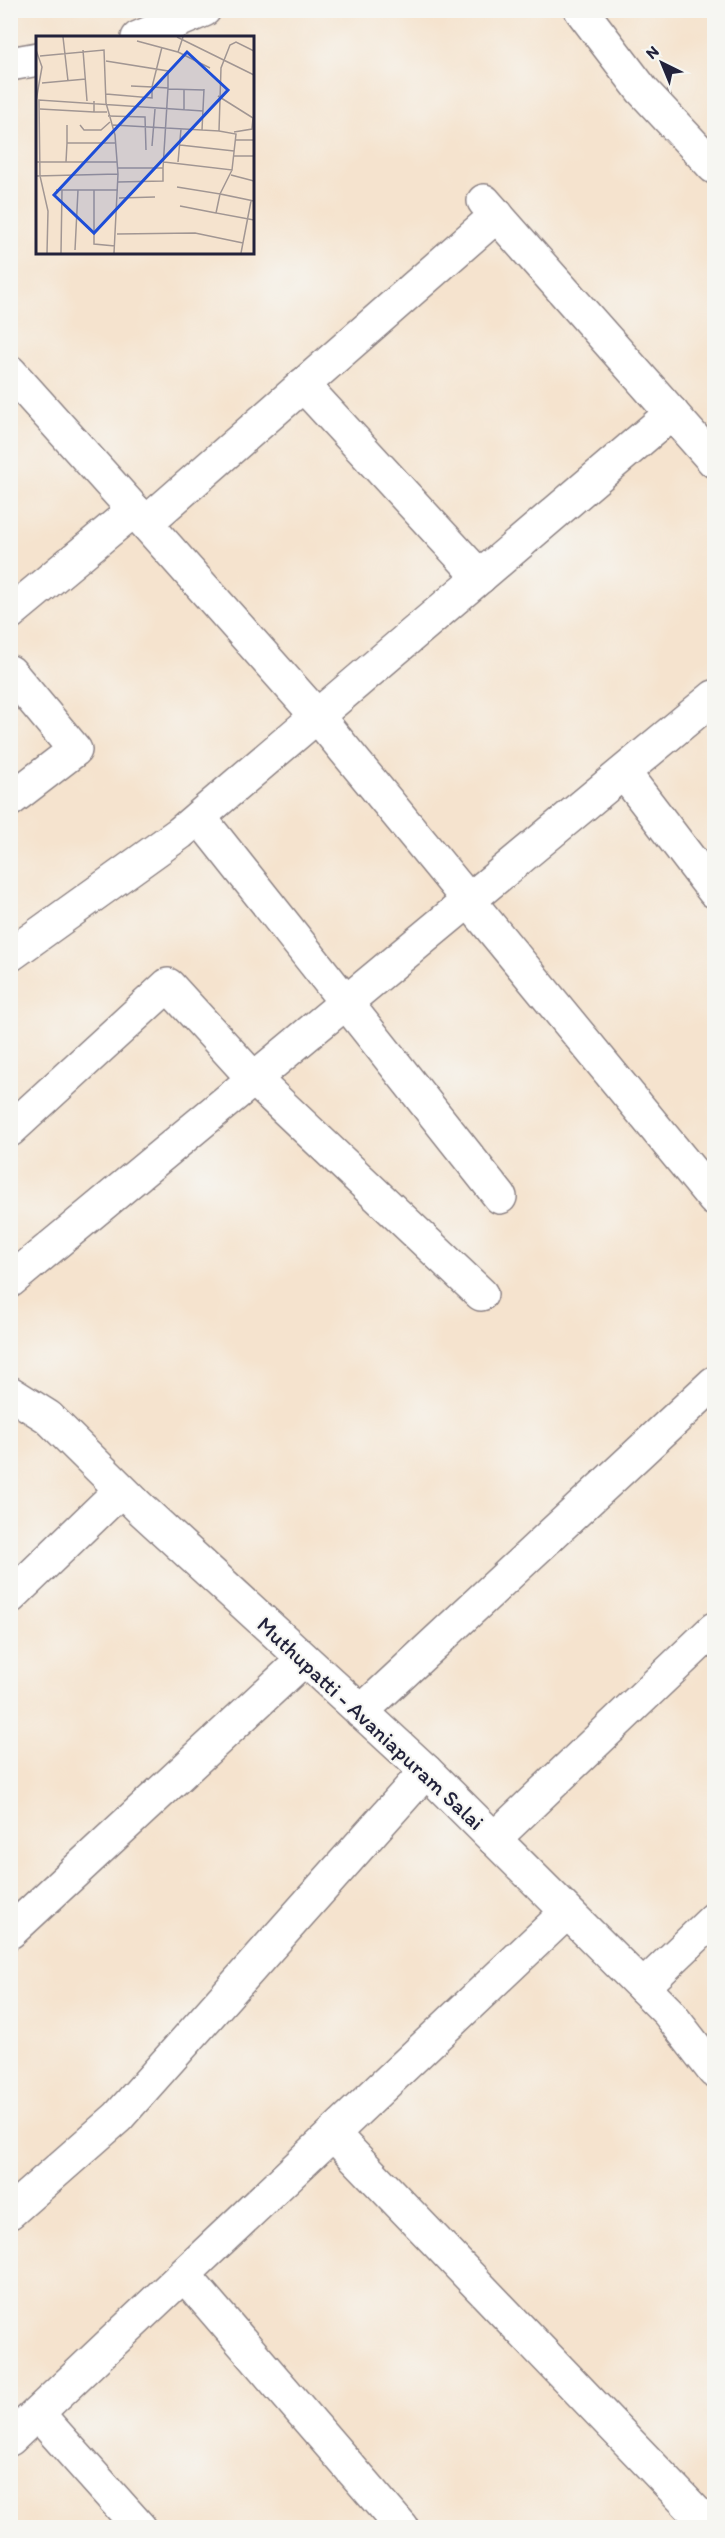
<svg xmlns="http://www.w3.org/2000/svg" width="725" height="2538" font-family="Itim,sans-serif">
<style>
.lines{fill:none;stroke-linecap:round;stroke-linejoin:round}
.minor-casing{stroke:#8c8284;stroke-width:36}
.tertiary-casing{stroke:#8c8284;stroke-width:36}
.minor{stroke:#fff;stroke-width:33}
.tertiary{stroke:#fff;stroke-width:33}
.labels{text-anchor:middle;stroke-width:4.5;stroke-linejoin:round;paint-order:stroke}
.street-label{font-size:22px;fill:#22223b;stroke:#f6f6f2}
.inset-road{fill:none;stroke:#a19693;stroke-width:1.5}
.view{fill:#1d4ed8;fill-opacity:0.15;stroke:#1d4ed8;stroke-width:3}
.inset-edge{fill:none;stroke:#22223b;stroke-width:3}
</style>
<rect width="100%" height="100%" fill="#f6f6f2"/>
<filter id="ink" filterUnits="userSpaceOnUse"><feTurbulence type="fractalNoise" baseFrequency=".0167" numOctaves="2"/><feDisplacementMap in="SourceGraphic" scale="12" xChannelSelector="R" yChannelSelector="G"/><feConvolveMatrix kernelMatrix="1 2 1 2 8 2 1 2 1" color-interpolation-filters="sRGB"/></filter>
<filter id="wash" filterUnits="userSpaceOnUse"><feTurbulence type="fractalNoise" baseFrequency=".008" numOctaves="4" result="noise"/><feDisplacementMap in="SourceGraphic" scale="24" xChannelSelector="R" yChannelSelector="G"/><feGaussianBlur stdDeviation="1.35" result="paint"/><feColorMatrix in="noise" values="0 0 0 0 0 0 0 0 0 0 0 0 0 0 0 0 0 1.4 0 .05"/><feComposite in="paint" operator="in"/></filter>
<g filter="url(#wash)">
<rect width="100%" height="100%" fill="#f5e3ce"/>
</g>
<g filter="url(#ink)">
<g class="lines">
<defs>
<g id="minor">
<path d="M581,10L642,90L714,167"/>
<path d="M138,38L204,10"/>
<path d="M10,64L38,59"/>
<path d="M484,201L714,461"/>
<path d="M10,372L134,510"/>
<path d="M303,385L480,577"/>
<path d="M146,523L497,215"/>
<path d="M10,613L134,510L317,716L714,1199"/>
<path d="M10,672L75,750L10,800"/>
<path d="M624,773L714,891"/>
<path d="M199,817L500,1197"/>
<path d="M10,955L180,833L672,413"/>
<path d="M10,1130L168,985L254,1079L481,1294"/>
<path d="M10,1281L714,697"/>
<path d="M10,1597L121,1490"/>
<path d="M361,1712L714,1383"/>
<path d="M494,1839L714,1629"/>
<path d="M10,1932L303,1660"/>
<path d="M643,1987L714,1919"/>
<path d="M333,2134L711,2528"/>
<path d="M10,2212L118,2117L426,1771"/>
<path d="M184,2275L402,2528"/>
<path d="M38,2414L140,2528"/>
<path d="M10,2439L567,1912"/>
</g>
<path id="tertiary" d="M10,1393L48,1417L139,1507L426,1771L668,2012L714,2071"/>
</defs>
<use href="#minor" class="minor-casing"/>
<use href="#tertiary" class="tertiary-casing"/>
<use href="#minor" class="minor"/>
<use href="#tertiary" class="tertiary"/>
</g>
</g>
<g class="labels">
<g class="street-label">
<text transform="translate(371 1723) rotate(43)" y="8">Muthupatti - Avaniapuram Salai</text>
</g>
</g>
<g transform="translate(36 36)">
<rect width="218" height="218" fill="#f5e3ce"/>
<path class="inset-road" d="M27,1L32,45M141,1L218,39M101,5L142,16L147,1M0,14L6,31L0,65M47,14L51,65M142,16L174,32M4,20L68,14L70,67L79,99L82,138L78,217M70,25L132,35V52M6,47L50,43M132,53L168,54M70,58L116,62V51L95,50M182,60L217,82L216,93L198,96M58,65V76H71M4,73L58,76M148,74V54M72,80L109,81L110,114M31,89V107H79M44,89L48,94H65L74,86M77,89L183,95L185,32L194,9L200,6L218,15M166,94L168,53M199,104H218M144,109L198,115M116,110L119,73M197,120H218M0,126H81M30,126L31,107M128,126L196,134L200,98L183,95M142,126L145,93M81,132H127L132,52L116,51L126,11M195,139L218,145M0,140L82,138M82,146L127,145V132M141,151L184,158L196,134M20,154H82M58,154V208L79,210M83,162L119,161M218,165L184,158L180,177L218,184M144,170L180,177M81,198L159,197L207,207M39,214L42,154M11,217L12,175L4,140L3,64L167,75M25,217L26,154M205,217L215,165"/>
<path class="view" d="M151,16L192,54L58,197L18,159Z"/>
<rect width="218" height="218" class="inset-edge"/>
</g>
<rect width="725" height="2538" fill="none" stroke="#f6f6f2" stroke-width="36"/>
<g transform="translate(662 63) rotate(317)" stroke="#f6f6f2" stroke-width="4.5" paint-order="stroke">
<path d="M0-4.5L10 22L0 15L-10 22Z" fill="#22223b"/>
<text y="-9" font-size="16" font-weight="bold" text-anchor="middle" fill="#22223b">N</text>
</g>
</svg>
